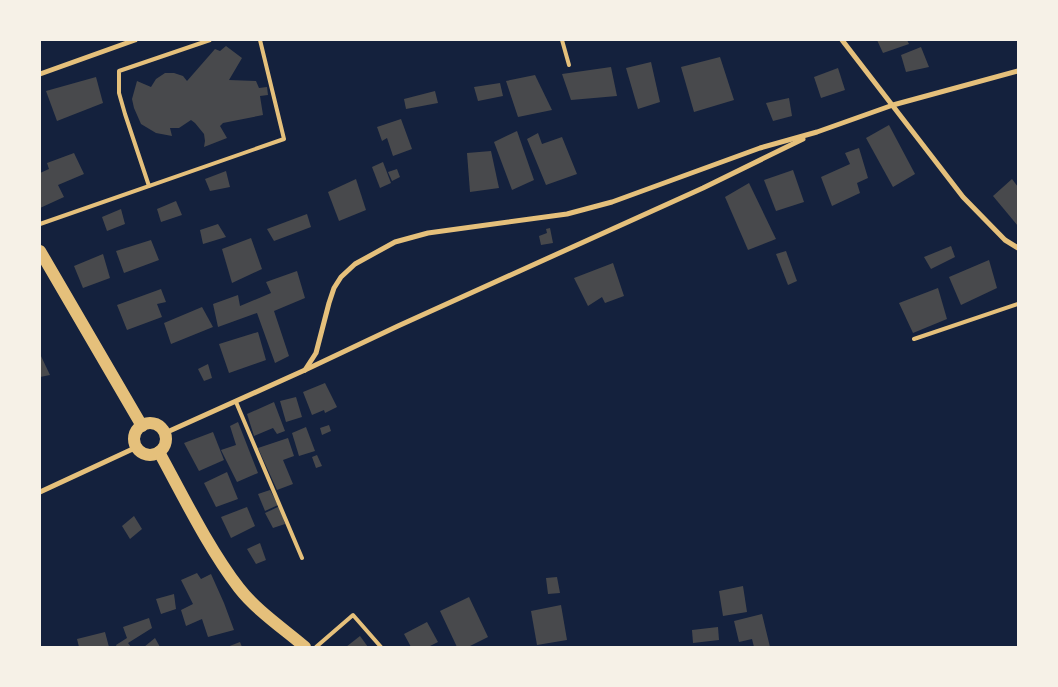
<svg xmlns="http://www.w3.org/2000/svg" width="1058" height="687" font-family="'Asap Condensed',sans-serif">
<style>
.building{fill:#48494c}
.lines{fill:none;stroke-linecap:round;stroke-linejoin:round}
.service{stroke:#e5c07b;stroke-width:4}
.minor{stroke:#e5c07b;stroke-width:5}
.primary{stroke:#e5c07b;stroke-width:12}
</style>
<rect width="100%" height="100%" fill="#14213d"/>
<g class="building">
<path d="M877,40H907L909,44L883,53Z"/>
<path d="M226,46L242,58L229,80L256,81L259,88L267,87L268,95L260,96L263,115L223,123L220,126L227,138L204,147L205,141L204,134L195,123L191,120L179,128H170L172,136L156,133L141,124L134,108L132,99L137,81L151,87L156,79L165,73H174L183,76L187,81L215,49L220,51Z"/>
<path d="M921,47L929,67L906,72L901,55Z"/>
<path d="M720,57L734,100L694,112L681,67Z"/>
<path d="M651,62L660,102L638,109L626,68Z"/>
<path d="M611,67L617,96L571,100L562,74Z"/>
<path d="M838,68L845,90L821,98L814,77Z"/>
<path d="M535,75L552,110L518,117L506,81Z"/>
<path d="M96,77L103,103L57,121L46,91Z"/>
<path d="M500,83L503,96L478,101L474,87Z"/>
<path d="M435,91L438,103L406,109L404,99Z"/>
<path d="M789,98L792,116L773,121L766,103Z"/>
<path d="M401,119L412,149L393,156L387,138L382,141L377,127Z"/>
<path d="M889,125L915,174L893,187L866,138Z"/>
<path d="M517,131L534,180L512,190L494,142Z"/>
<path d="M538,133L542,144L562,137L577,174L546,185L527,139Z"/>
<path d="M859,148L868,178L857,183L860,193L832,206L821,177L850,164L845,153Z"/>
<path d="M491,151L499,188L470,192L467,153Z"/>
<path d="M74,153L84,174L58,185L64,197L40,208V173L49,169L47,163Z"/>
<path d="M383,162L391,183L380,188L372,167Z"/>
<path d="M397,169L400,177L392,181L388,172Z"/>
<path d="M793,170L804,202L776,211L764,180Z"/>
<path d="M226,171L230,187L210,191L205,179Z"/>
<path d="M356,179L366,210L339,221L328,192Z"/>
<path d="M1012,179L1018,187V226L993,196Z"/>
<path d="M749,183L776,239L748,250L725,197Z"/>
<path d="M176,201L182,215L161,222L157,209Z"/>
<path d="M121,209L125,224L107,231L102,217Z"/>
<path d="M307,214L311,227L274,241L267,229Z"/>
<path d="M218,224L226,237L203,244L200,230Z"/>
<path d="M550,228L553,243L541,245L539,236L547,233L546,229Z"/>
<path d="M251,238L262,269L232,283L222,249Z"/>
<path d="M151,240L159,260L124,273L116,251Z"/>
<path d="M951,246L955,257L931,269L924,257Z"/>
<path d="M786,251L797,281L788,285L776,254Z"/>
<path d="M103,254L110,278L83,288L74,266Z"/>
<path d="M989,260L997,288L961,305L949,277Z"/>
<path d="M613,263L624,296L605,303L602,297L588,306L574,278Z"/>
<path d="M297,271L305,298L274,311L289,356L275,363L257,313L218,327L213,304L238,295L240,306L271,293L266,282Z"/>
<path d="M938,288L947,319L913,333L899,303Z"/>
<path d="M161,289L166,302L157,304L162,317L127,330L117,305Z"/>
<path d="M202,307L213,327L171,344L164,323Z"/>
<path d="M258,332L266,360L229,373L219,344Z"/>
<path d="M40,354L50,375L40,377Z"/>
<path d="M208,364L212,378L204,381L198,369Z"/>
<path d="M325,383L337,407L325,413L324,410L312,415L303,392Z"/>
<path d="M296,397L302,417L286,422L280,401Z"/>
<path d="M274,402L285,431L277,434L273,428L254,436L247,414Z"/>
<path d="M238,422L258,473L237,482L221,450L236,445L230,426Z"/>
<path d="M329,425L331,431L322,435L320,428Z"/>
<path d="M306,427L315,451L299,456L292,433Z"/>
<path d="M213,432L224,460L199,471L184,443Z"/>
<path d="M288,438L294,456L283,460L293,484L277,490L258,448Z"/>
<path d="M317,455L322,466L316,468L312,457Z"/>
<path d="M227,472L238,499L216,507L204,483Z"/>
<path d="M270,490L278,505L265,511L258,494Z"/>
<path d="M280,506L285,524L273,528L265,513Z"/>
<path d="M247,507L255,526L231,538L221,517Z"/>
<path d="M134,516L142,529L130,539L122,526Z"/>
<path d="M260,543L266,560L256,564L247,549Z"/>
<path d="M197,573L201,579L211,574L224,603L234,630L208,637L202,619L186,626L181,610L193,604L181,580Z"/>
<path d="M557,577L560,593L548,594L546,578Z"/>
<path d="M743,586L747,612L723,616L719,591Z"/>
<path d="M174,594L176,609L161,614L156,599Z"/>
<path d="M469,597L488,637L468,647H457L440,611Z"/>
<path d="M561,605L567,640L537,645L531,611Z"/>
<path d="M762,614L770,647H754L752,639L739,642L734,621Z"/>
<path d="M149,618L152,628L128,643L131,647H117L116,645L127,638L123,627Z"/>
<path d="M427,622L438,642L428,647H411L404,634Z"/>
<path d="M718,627L719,640L693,643L692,630Z"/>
<path d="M105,632L109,647H79L77,639Z"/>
<path d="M360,636L368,647H346Z"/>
<path d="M155,638L160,647H144Z"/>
<path d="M240,642L242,647H227Z"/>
</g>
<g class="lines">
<g class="service">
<path d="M562,40L569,65"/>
<path d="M149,186L125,114L119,93V71L210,40"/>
<path d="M40,224L284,139L260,40"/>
<path d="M914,339L1018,304"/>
<path d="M236,402L302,558"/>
<path d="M316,647L353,615L381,647"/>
</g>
<g class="minor">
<path d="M842,40L963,197L1005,240L1018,248"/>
<path d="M40,74L135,40"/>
<path d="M305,370L316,353L329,303L334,288L341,277L355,264L395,242L428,233L567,214L612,202L760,148L817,132L893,105L1018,71"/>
<path d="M165,433L305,370L398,326L703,188L803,139"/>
<path d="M40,492L137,447"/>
</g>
<g class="primary">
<path d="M40,251L142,426"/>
<circle cx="150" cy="439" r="16"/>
<path d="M159,452C183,496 209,549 239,588C256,610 284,629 305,647"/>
</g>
</g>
<rect width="1058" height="687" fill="none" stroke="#f6f1e7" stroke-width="82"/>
</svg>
